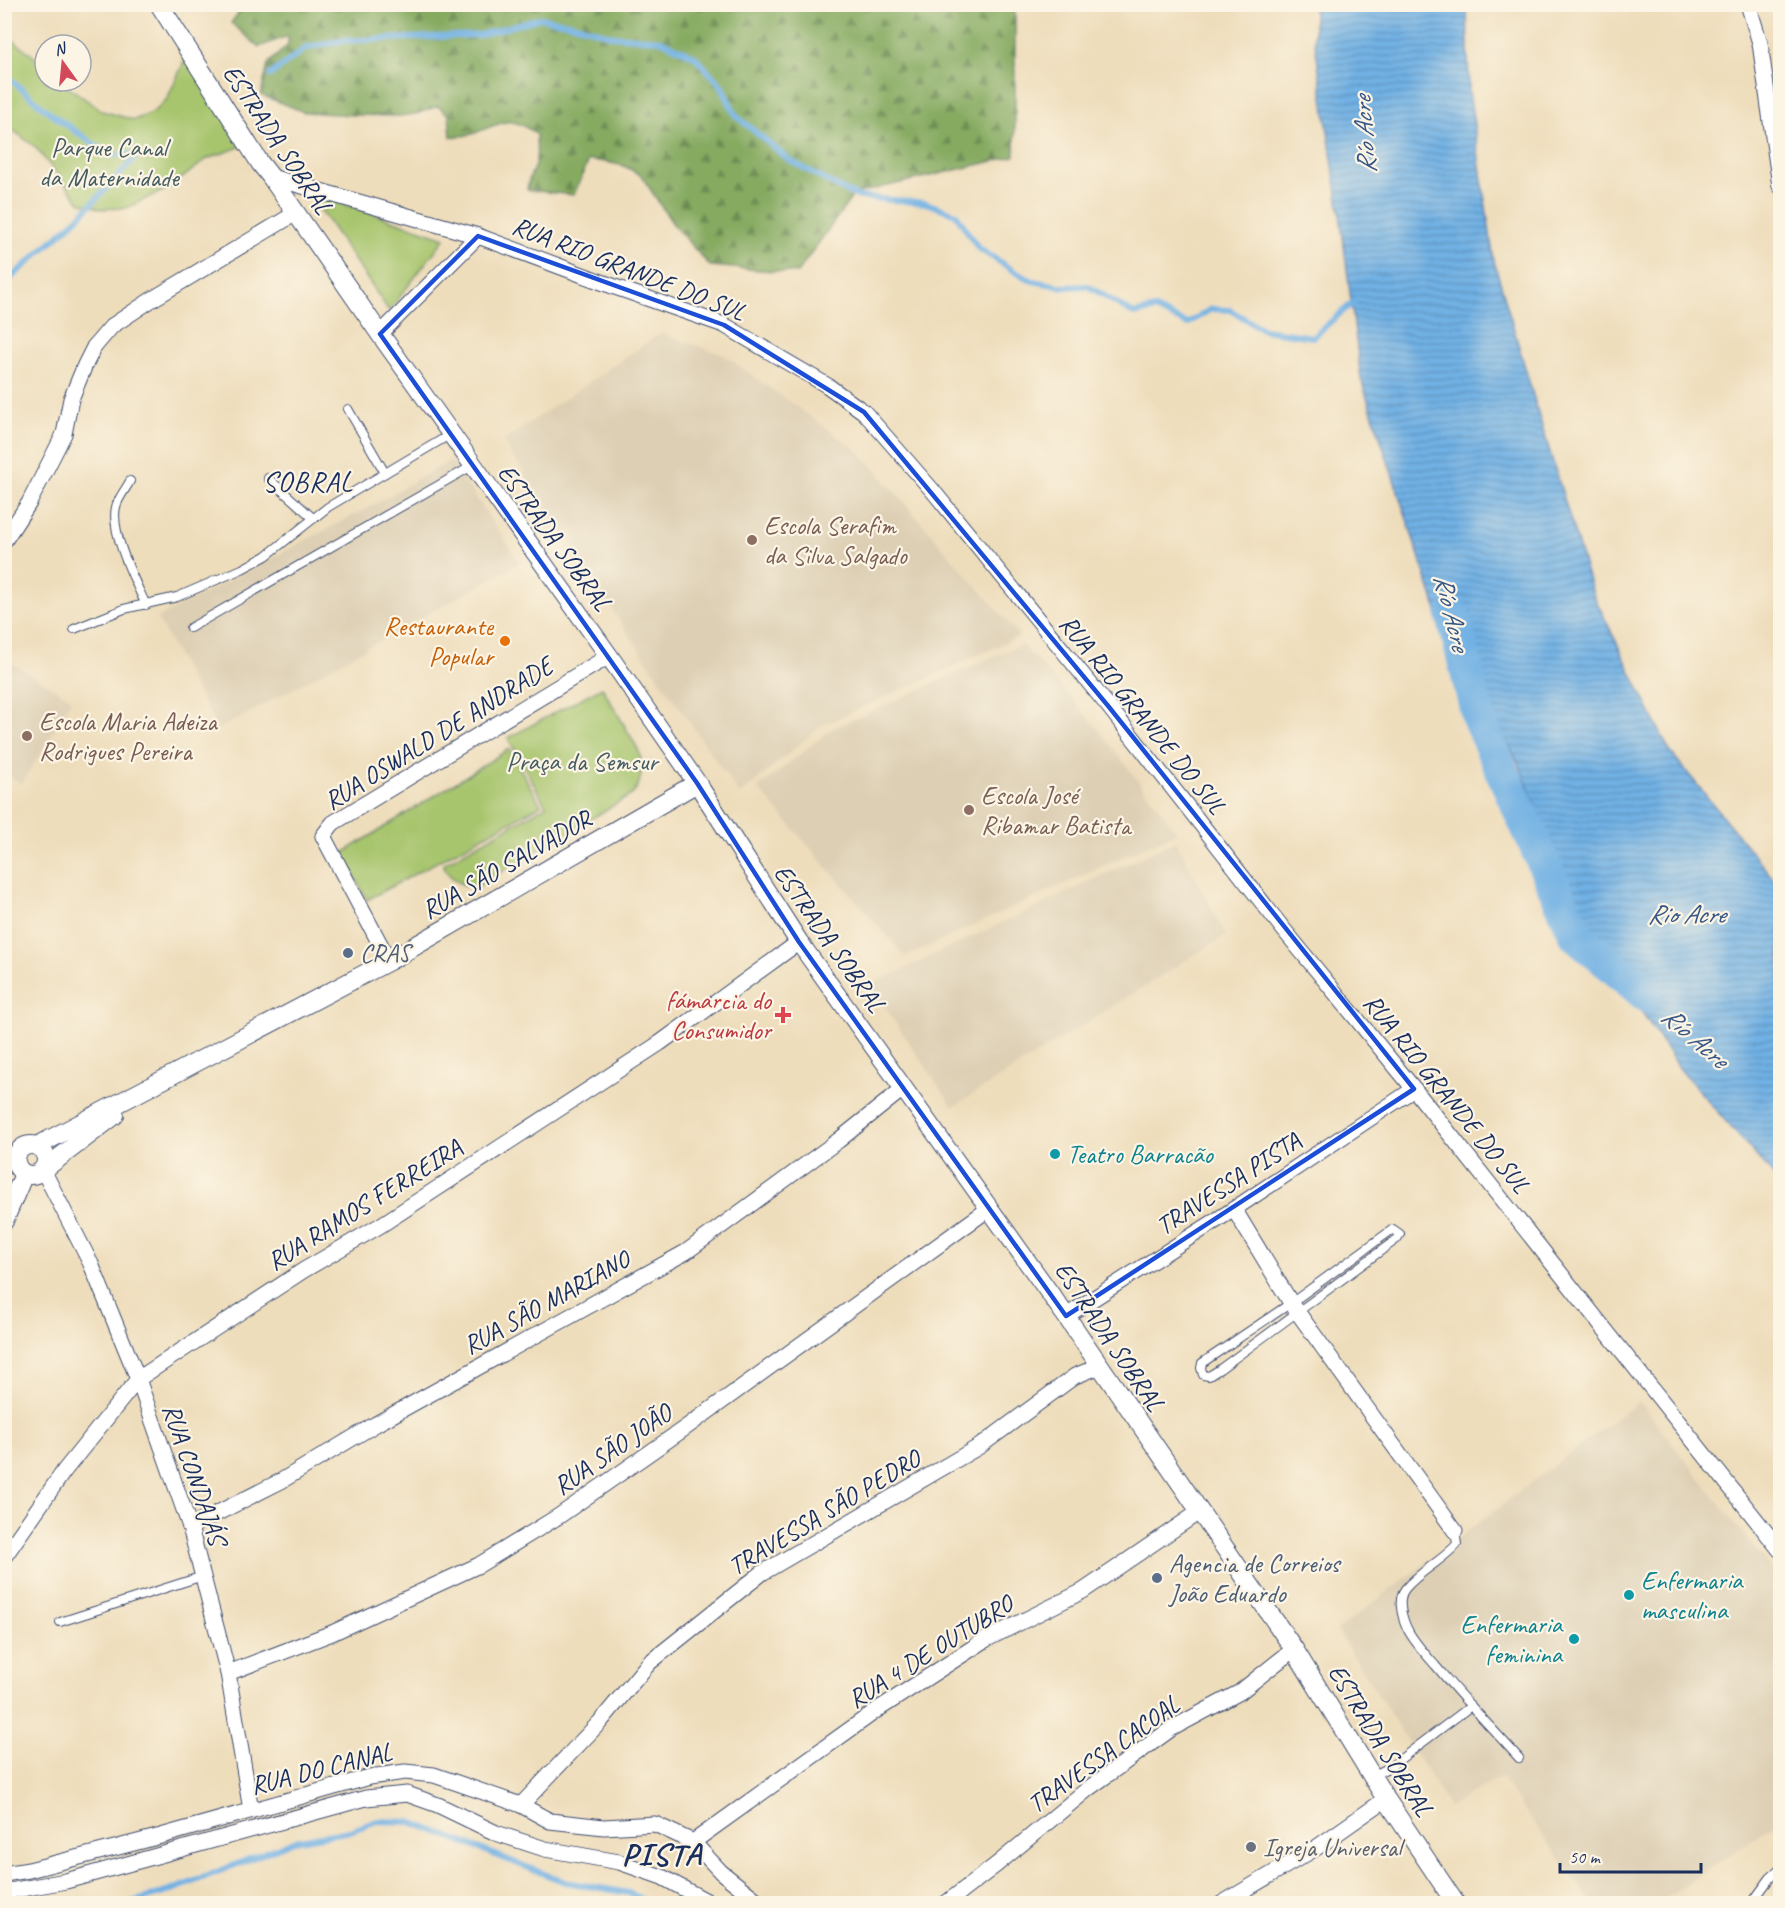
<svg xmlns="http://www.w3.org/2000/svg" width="1785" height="1908" font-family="Caveat,sans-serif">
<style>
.built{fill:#ddcfb4}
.forest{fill:url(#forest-firs);stroke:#506c5f;stroke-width:1.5}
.green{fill:#a7c56d;stroke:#617a66;stroke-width:1.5}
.water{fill:url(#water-rules);stroke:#4670a1;stroke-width:1.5}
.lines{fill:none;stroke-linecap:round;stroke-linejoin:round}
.stream{stroke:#71b1e4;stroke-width:6}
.river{stroke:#71b1e4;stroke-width:34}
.service-casing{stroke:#3b496c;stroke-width:10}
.minor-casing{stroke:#3b496c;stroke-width:17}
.tertiary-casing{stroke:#3b496c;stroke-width:20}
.service{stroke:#fff;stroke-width:8}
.minor{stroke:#fff;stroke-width:15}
.tertiary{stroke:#fff;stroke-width:18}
.marked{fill:none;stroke:#1d4ed8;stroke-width:4.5;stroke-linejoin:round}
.education-dot{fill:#8d6e63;stroke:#fcf5e5;stroke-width:2}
.food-dot{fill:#e8710a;stroke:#fcf5e5;stroke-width:2}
.service-dot{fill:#5c6f8a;stroke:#fcf5e5;stroke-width:2}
.health-dot{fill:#e0444e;stroke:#fcf5e5;stroke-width:2}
.culture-dot{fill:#0f9aa8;stroke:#fcf5e5;stroke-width:2}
.worship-dot{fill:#6b7280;stroke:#fcf5e5;stroke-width:2}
.labels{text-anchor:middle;stroke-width:4.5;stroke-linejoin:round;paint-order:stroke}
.street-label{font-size:26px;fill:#1b2f5e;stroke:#fcf5e5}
.park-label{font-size:26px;fill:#455c62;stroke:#fcf5e5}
.education-label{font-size:26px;fill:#785e54;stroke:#fcf5e5;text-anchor:start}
.food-label{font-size:26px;fill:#c56008;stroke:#fcf5e5;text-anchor:end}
.service-label{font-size:26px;fill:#4e5e75;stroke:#fcf5e5;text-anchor:start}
.health-label{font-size:26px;fill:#be3a42;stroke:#fcf5e5;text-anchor:end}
.culture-label{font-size:26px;fill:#0d838f;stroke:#fcf5e5;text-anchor:start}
.worship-label{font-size:26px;fill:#5b616d;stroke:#fcf5e5;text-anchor:start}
.water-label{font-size:27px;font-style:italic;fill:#355686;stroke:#fcf5e5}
.quarter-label{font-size:28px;letter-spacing:1.5px;fill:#1b2f5e;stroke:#fcf5e5}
.district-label{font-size:32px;font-weight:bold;letter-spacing:1.5px;fill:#1b2f5e;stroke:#fcf5e5}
</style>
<defs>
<pattern id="forest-firs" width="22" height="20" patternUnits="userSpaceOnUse" patternTransform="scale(1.5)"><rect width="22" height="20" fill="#85aa60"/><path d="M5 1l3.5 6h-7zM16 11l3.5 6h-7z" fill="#6c8b52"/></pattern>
<pattern id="water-rules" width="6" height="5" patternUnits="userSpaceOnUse" patternTransform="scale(1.5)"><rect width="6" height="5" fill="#71b1e4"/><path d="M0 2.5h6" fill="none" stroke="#5c90bc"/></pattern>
</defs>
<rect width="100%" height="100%" fill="#fcf5e5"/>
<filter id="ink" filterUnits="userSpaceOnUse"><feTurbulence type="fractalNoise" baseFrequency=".0167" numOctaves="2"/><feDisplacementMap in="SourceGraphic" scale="12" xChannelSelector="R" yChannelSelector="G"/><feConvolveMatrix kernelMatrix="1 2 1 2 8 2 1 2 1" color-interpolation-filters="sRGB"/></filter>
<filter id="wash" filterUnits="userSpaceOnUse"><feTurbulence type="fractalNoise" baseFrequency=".008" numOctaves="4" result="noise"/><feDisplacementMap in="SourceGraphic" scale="24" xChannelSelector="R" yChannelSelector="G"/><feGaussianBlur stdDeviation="1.35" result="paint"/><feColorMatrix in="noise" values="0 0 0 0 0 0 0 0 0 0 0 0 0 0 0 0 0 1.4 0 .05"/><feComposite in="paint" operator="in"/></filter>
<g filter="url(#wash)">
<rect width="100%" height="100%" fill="#edb"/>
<g class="built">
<path d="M661,333L724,355L860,452L1020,636L821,726L740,795L625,629L503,441Z"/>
<path d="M451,460L520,563L218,730L157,618L375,504Z"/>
<path d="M1022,644L1096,726L1177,832L905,957L758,788L832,729Z"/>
<path d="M5,659L72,699L22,784L5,774Z"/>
<path d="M1176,841L1226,935L953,1107L870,985Z"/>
<path d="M1639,1401L1780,1580V1821L1659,1903H1592L1500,1777L1449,1807L1337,1630Z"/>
</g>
<path class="forest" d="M251,4L1015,5V156L854,194L797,273L710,266L675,227L641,175L624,166L607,162L589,160L574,195L527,190C528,180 531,174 535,165C538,156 536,144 536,134C508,113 503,123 475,133C468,136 459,136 451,137L449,115L438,106L416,114L399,116L353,115L304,112L261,95L268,64L288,45V36L259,47L231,23L239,12Z"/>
<g class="green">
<path d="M5,34L30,53L45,67V81H60L102,111L134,120L152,113L167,99L187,55L248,144L207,159L169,188L126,208L101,209L80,202L35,147L5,124Z"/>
<path d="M308,192L445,238L389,311Z"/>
<path d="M602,687L638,749C644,766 643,780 633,794L476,887C460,886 449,879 443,864L546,806L508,738Z"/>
<path d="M509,749L541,805L367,900L343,853Z"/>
</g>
<path class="water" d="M1314,5H1467L1469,91L1494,261L1542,426L1593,594L1669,750L1780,887V1183L1680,1069L1583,924L1519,764L1437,611L1361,379L1339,207L1314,36Z"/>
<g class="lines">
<g class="stream">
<path d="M4,74L50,113L109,155L139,154"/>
<path d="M270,75L306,48L339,41L480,35L540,18L573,24L613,36L660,40L694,56L721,85L736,116L789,160L845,191L860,197L926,203L956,214L978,248L1017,273L1033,281L1064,287L1088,286L1134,314L1155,309L1187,324L1211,309L1230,310L1264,330L1313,337L1357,299"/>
<path d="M4,284L77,219L139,154"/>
<path d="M126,1904L170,1891L294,1841L350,1831L377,1821L411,1822L565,1882L629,1893L650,1904"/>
</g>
<path class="river" d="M1453,616L1479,720L1576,935L1646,995"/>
</g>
</g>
<g filter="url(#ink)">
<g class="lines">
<defs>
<g id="service">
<path d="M348,409L385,473"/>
<path d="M268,478L313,518"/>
<path d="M130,481C126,489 118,498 116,507C110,533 135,581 146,605"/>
<path d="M190,628L472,466"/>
<path d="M74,629L124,609L177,597L242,569L266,556L328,507L451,434"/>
<path d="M1393,1229L1400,1234L1397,1239L1220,1369L1209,1376L1203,1375L1201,1368L1202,1363L1291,1303Z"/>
<path d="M60,1622L203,1576"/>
<path d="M1471,1706L1519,1758"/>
<path d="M1372,1776L1390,1767L1471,1706C1458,1693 1447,1679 1435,1665C1426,1655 1416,1644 1409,1632C1403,1621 1396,1600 1405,1589C1420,1571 1442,1561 1457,1544L1455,1531"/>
<path d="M1751,1904L1770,1878L1780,1869"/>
</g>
<g id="minor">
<path d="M1748,4L1760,43L1780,186"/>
<path d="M271,177L478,236L615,287L724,325L828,386L864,412L933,491L1109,707L1284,930L1414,1089L1780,1550"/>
<path d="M380,334L478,236"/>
<path d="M4,541L29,503L64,434L71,399L85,365L94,347L112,326L151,300L296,213"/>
<path d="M389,961L323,836L333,823L609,656"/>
<path d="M43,1170L91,1264L138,1379L190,1527L228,1673L251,1810"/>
<path d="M1234,1209L1291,1303L1455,1531"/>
<path d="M1066,1316L1234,1209L1414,1089"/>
<path d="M190,1527L281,1481L376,1424L686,1252L839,1140L904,1088"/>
<path d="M4,1557L64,1471L138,1379L304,1270L381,1225L660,1043L799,942"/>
<path d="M228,1673L332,1633L479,1565L559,1516L685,1428L990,1208"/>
<path d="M521,1805L600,1722L649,1663L762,1573L980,1446L1075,1376L1100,1366"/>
<path d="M693,1842L877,1710L985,1640L1083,1591L1199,1512"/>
<path d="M4,1874L29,1870L161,1836L370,1777L405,1772L434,1775L521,1805L550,1821L604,1827L655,1824L693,1842L721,1872L755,1899L763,1904"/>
<path d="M4,1892L66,1881L366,1798L407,1794L438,1805L496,1833L545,1849L619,1862L662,1877L712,1904"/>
<path d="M945,1904L996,1865L1089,1788L1171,1729L1240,1692L1294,1649"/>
<path d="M1221,1904L1316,1848L1386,1799"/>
</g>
<g id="tertiary">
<path d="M159,4L260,163L271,177L380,334L609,656L697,783L799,942L1066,1316L1294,1649L1386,1799L1456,1904"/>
<circle cx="31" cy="1160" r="15"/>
<path d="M37,1146L389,961L697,783"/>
<path d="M43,1170L115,1115"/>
<path d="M4,1221L24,1174"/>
</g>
</defs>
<use href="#service" class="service-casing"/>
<use href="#minor" class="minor-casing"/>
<use href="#tertiary" class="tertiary-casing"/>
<use href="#service" class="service"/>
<use href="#minor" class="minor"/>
<use href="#tertiary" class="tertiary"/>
</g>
</g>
<path class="marked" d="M478,236L724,325L864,412L1109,707L1414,1089L1066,1316L799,942L697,783L380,334Z"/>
<g class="education-dot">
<circle cx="752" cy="540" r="6"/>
<circle cx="27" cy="736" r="6"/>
<circle cx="969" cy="810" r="6"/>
</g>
<circle class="food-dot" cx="505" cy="641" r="6"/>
<g class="service-dot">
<circle cx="348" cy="953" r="6"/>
<circle cx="1157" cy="1578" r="6"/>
</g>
<path class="health-dot" d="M780 1006h6v6h6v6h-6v6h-6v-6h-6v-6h6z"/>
<g class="culture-dot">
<circle cx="1055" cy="1154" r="6"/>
<circle cx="1629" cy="1595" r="6"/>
<circle cx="1574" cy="1639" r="6"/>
</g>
<circle class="worship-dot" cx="1251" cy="1847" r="6"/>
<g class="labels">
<g class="street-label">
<text transform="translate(278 139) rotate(56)" y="9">ESTRADA SOBRAL</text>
<text transform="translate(629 268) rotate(21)" y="9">RUA RIO GRANDE DO SUL</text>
<text transform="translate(555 537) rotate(54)" y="9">ESTRADA SOBRAL</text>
<text transform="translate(1143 714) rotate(51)" y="9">RUA RIO GRANDE DO SUL</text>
<text transform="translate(438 733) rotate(-32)" y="9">RUA OSWALD DE ANDRADE</text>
<text transform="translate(506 864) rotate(-30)" y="9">RUA SÃO SALVADOR</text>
<text transform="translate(830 938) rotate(55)" y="9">ESTRADA SOBRAL</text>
<text transform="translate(1447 1093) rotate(51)" y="9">RUA RIO GRANDE DO SUL</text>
<text transform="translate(1228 1183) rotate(-33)" y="9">TRAVESSA PISTA</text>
<text transform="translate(364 1204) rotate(-32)" y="9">RUA RAMOS FERREIRA</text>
<text transform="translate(546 1302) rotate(-29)" y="9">RUA SÃO MARIANO</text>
<text transform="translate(1110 1336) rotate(56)" y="9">ESTRADA SOBRAL</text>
<text transform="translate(612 1449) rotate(-35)" y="9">RUA SÃO JOÃO</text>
<text transform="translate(195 1474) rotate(71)" y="9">RUA CONDAJÁS</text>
<text transform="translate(824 1512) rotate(-31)" y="9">TRAVESSA SÃO PEDRO</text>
<text transform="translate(930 1651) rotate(-32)" y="9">RUA 4 DE OUTUBRO</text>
<text transform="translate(1381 1740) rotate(58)" y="9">ESTRADA SOBRAL</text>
<text transform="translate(1103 1754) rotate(-36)" y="9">TRAVESSA CACOAL</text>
<text transform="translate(321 1768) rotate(-14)" y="9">RUA DO CANAL</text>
</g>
<g class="park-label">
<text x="109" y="156">Parque Canal<tspan x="109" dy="30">da Maternidade</tspan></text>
<text x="582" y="770">Praça da Semsur</text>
</g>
<g class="education-label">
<text x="764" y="534">Escola Serafim<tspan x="764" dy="30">da Silva Salgado</tspan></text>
<text x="39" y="730">Escola Maria Adeiza<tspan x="39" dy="30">Rodrigues Pereira</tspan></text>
<text x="981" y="804">Escola José<tspan x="981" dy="30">Ribamar Batista</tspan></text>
</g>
<g class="food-label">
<text x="493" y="635">Restaurante<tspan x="493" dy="30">Popular</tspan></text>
</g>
<g class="service-label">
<text x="360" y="962">CRAS</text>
<text x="1169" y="1572">Agencia de Correios<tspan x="1169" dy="30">João Eduardo</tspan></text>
</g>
<g class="health-label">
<text x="771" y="1009">fámarcia do<tspan x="771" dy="30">Consumidor</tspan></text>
</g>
<g class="culture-label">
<text x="1067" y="1163">Teatro Barracão</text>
<text x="1641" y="1589">Enfermaria<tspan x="1641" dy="30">masculina</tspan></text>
<text x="1562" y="1633" text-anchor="end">Enfermaria<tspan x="1562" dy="30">feminina</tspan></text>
</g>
<g class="worship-label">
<text x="1263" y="1856">Igreja Universal</text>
</g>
<g class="water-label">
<text transform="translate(1364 135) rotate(-94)" y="9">Río Acre</text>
<text transform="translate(1452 612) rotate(76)" y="9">Río Acre</text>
<text x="1686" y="923">Rio Acre</text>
<text transform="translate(1695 1037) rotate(41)" y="9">Río Acre</text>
</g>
<g class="quarter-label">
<text x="308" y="491">SOBRAL</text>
</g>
<g class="district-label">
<text x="662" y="1865">PISTA</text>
</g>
</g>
<rect width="1785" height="1908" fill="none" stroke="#fcf5e5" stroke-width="24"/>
<g transform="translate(63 63) rotate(345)"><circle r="28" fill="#fcf5e5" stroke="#a2a6af" stroke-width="1.5"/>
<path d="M0-4.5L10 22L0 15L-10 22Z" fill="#d1495b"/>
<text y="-9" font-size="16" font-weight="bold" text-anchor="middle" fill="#1b2f5e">N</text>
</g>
<path d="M1560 1863v9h141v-9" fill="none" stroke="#1b2f5e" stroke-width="3"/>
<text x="1569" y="1863" font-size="18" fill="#1b2f5e" stroke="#fcf5e5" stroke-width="4.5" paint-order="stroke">50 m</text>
</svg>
